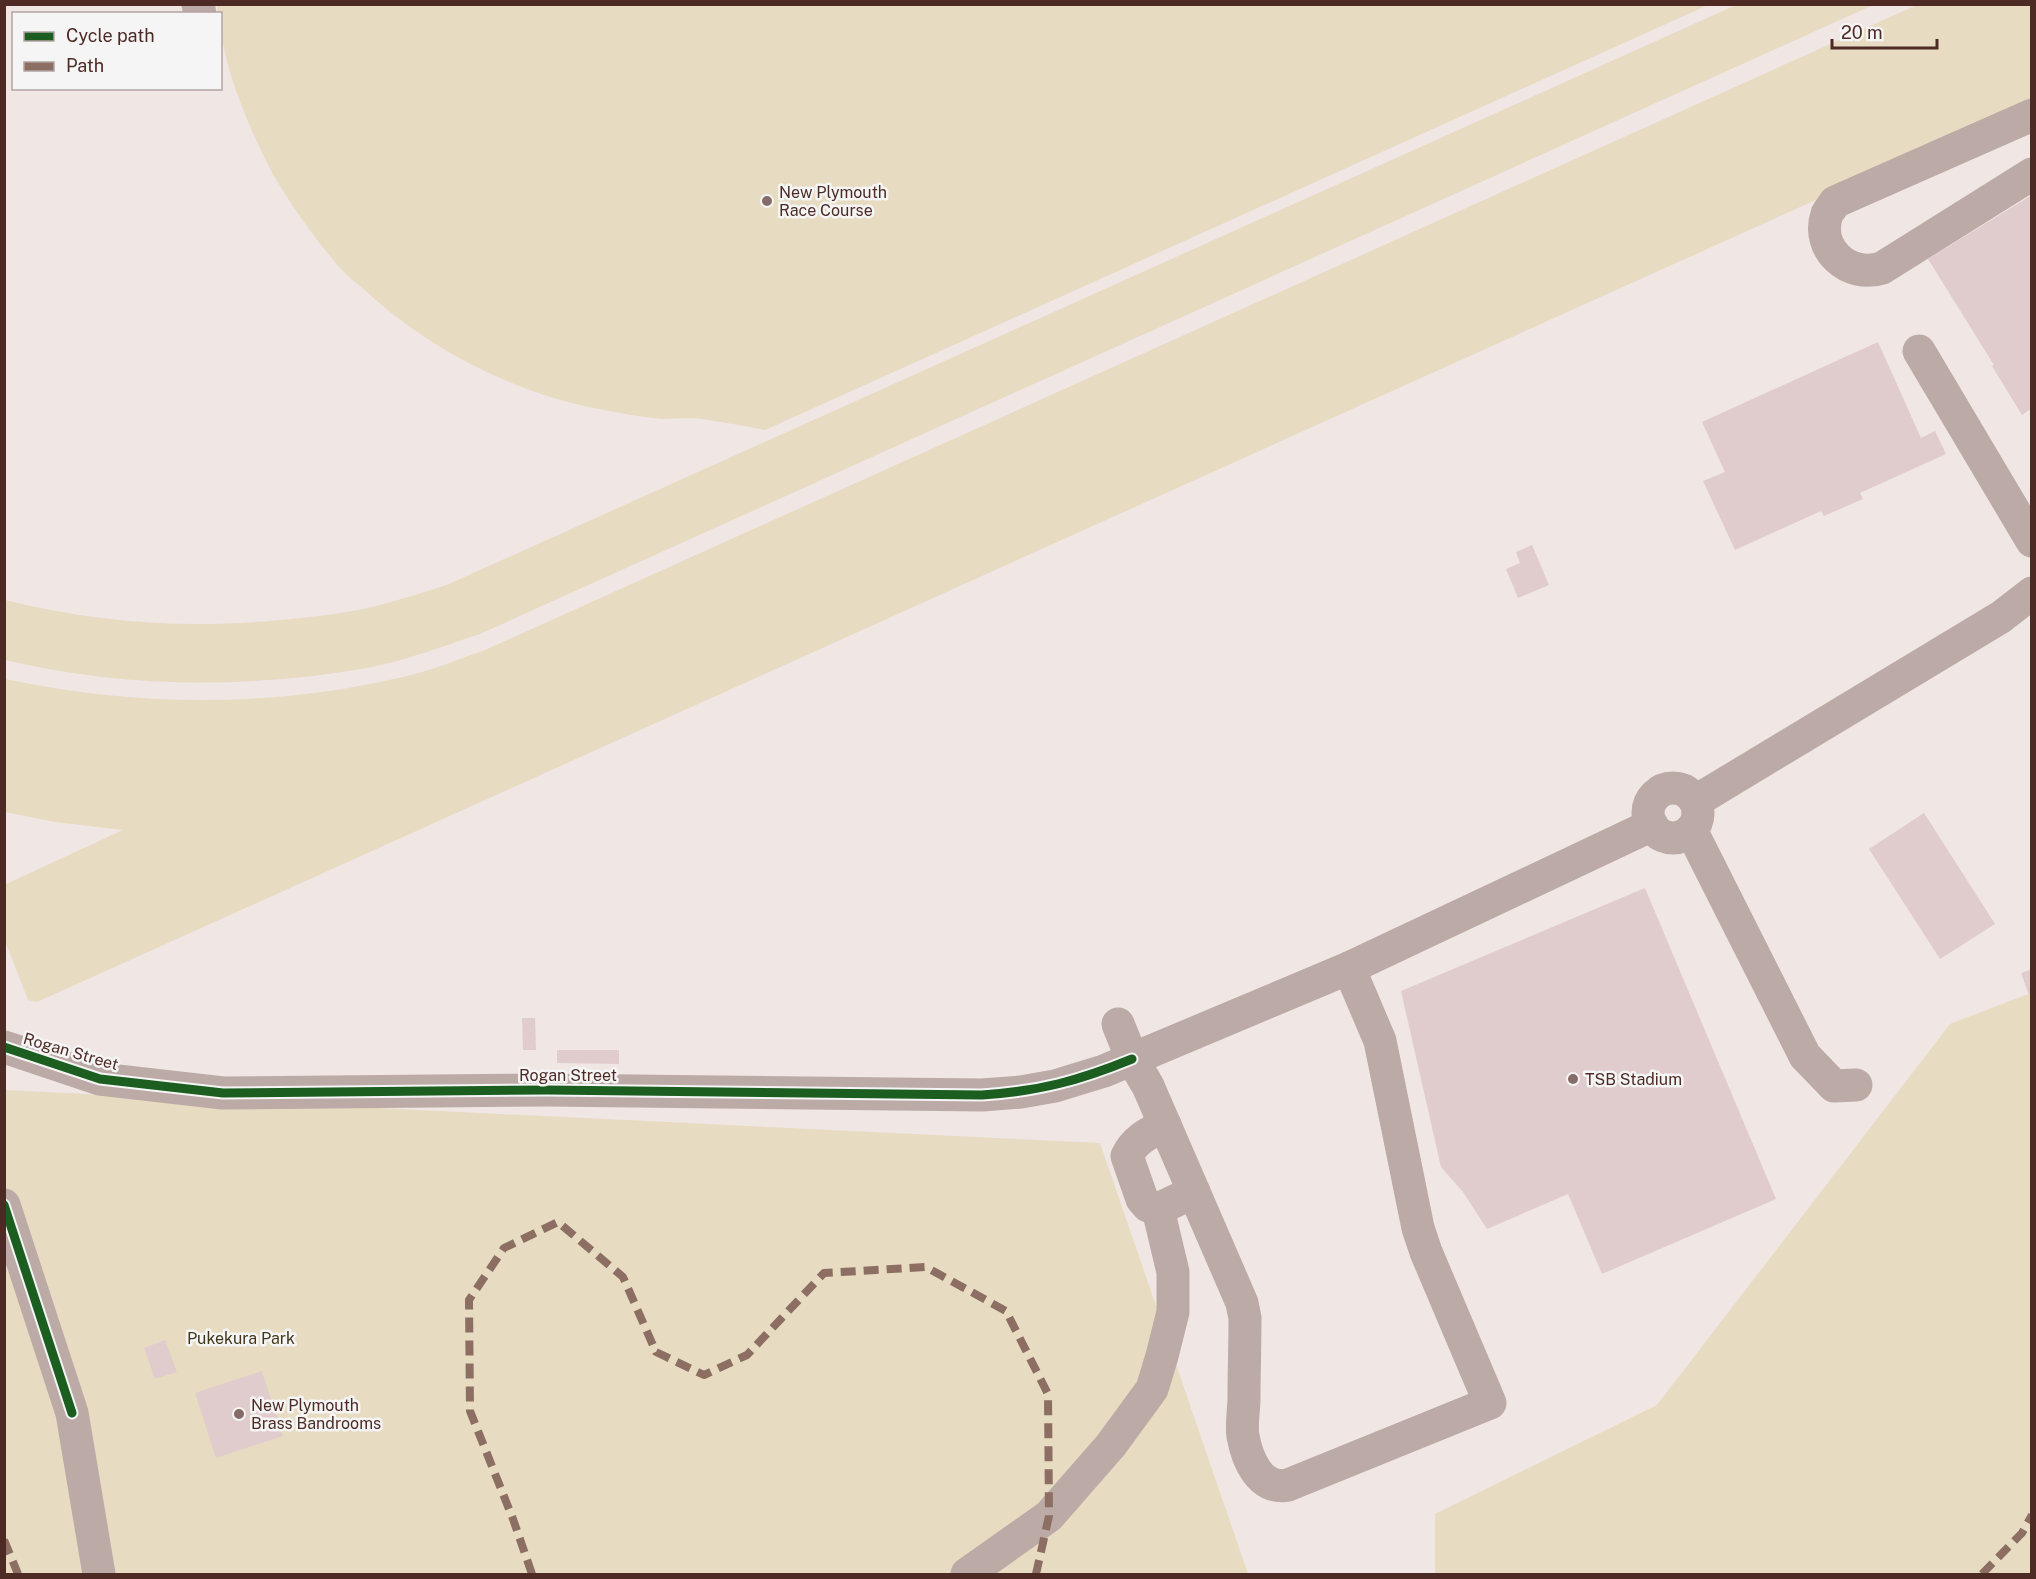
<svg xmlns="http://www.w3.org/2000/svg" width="2036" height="1579" font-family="'Public Sans',sans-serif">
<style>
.green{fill:#e7dbc2}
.building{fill:#e1cccd}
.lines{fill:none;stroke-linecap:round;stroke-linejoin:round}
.minor{stroke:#bbaaa5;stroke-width:33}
.quiet{stroke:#8d6e63;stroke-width:8;stroke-dasharray:15 8;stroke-linecap:butt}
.cycleway-casing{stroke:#f5f5f5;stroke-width:13}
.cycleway{stroke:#1b5e20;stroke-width:9}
.poi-dot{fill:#866c67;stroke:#f5f5f5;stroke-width:2}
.labels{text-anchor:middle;stroke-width:5;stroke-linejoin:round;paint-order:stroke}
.poi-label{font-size:16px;fill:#4d2b24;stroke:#f5f5f5;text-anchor:start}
.street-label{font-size:16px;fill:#4d2b24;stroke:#f5f5f5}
.park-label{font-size:16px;fill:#413718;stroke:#f5f5f5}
</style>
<rect width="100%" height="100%" fill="#f0e6e4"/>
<g class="green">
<path d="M217,5V4L1708,5L765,430C744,426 723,422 702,419C689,417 675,419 662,419C639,417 616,412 594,408C511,391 429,349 367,292C358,284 348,277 340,268C315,239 293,208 274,176C251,133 220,62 220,14L218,13Z"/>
<path d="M1736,5H1873L480,634C443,646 405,661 367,668C247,689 123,688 5,660V600C97,623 186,629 280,620C315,617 350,613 384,604C406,598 428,591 449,584Z"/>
<path d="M1917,5H2031V103L37,1002L28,1000L5,941L4,885L123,830L55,822L5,812V679C137,707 275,708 407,676C433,670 459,659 485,650Z"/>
<path d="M2031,993V1574H1435V1514L1657,1405L1950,1024Z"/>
<path d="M5,1090L1100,1143L1248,1574H5Z"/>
</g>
<g class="building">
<path d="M2032,195V408L2022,415L1992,366L1994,365L1928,259Z"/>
<path d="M1878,342L1921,438L1935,431L1946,454L1860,493L1863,499L1824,516L1821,511L1735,550L1703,481L1725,472L1702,422Z"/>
<path d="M1532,545L1549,585L1518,598L1506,569L1520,563L1516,552Z"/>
<path d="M1924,813L1995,924L1940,959L1869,849Z"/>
<path d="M1645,888L1776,1199L1602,1274L1568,1194L1487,1229L1463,1192L1441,1167L1401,991Z"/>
<path d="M2032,969V994L2029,995L2021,973Z"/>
<path d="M522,1018H535L536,1050H523Z"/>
<path d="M557,1050H619V1064L557,1063Z"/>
<path d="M165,1340L177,1372L155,1379L144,1348Z"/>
<path d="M262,1371L283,1436L216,1458L195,1393Z"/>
</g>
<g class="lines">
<g class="minor">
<path d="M198,4L200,14"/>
<path d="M2032,115L1835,202C1833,206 1829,210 1827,214C1815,249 1849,279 1882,268L2032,174"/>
<path d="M1919,351L2032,541"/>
<circle cx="1673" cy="813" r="25"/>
<path d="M1696,801L2001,617L2032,593"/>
<path d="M1691,830L1805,1056L1834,1086L1856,1085"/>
<path d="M1118,1024L1132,1059L1148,1086L1242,1303L1245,1318C1245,1345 1244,1372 1244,1398C1244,1410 1241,1424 1243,1436C1247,1459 1260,1491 1288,1485L1490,1403L1426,1252L1418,1228L1380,1041L1349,968"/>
<path d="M4,1047L100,1079L223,1093L547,1090L982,1095L1021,1092L1055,1086L1104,1071L1349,968L1652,825"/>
<path d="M4,1205L72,1413L99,1574"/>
<path d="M1158,1209L1148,1206L1142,1199L1127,1156C1135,1139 1149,1133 1165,1125"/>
<path d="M967,1574L1049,1516L1111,1445L1152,1389L1162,1356L1173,1312V1272L1158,1209L1194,1192"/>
</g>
<g class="quiet">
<path d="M4,1540L18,1574"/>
<path d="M532,1574L513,1519L470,1411L469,1300L504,1248L558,1222L623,1277L656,1352L704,1375L747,1355L824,1273L926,1267L1006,1311L1048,1394L1049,1516L1036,1574"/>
<path d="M1982,1574L2022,1533L2032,1515"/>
</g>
<defs>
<g id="cycleway">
<path d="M4,1047L100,1079L223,1093L547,1090L982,1095C1040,1091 1078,1081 1132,1059"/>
<path d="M4,1205L72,1413"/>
</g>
</defs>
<use href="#cycleway" class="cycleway-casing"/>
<use href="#cycleway" class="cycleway"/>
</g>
<g class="poi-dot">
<circle cx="767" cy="201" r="6"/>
<circle cx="1573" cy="1079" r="6"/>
<circle cx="239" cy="1414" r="6"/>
</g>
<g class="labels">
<g class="poi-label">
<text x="779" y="198">New Plymouth<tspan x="779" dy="18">Race Course</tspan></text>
<text x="1585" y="1085">TSB Stadium</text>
<text x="251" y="1411">New Plymouth<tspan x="251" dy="18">Brass Bandrooms</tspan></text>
</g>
<g class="street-label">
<text transform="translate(71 1051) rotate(16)" y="6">Rogan Street</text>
<text x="568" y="1081">Rogan Street</text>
</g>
<g class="park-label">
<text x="241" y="1344">Pukekura Park</text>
</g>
</g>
<rect width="2036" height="1579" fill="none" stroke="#4d2b24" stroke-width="12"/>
<rect x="12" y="12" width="210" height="78" fill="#f5f5f5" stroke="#b2a4a1" stroke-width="1.5"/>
<rect x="24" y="32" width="30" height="9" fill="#1b5e20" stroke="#b2a4a1" stroke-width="1.5"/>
<text x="66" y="42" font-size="18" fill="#4d2b24">Cycle path</text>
<rect x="24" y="62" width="30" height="9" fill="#8d6e63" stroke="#b2a4a1" stroke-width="1.5"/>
<text x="66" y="72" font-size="18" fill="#4d2b24">Path</text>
<path d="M1832 39v9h105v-9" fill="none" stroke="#4d2b24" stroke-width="3"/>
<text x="1841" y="39" font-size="18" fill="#4d2b24" stroke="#f5f5f5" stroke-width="4.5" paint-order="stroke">20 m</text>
</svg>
